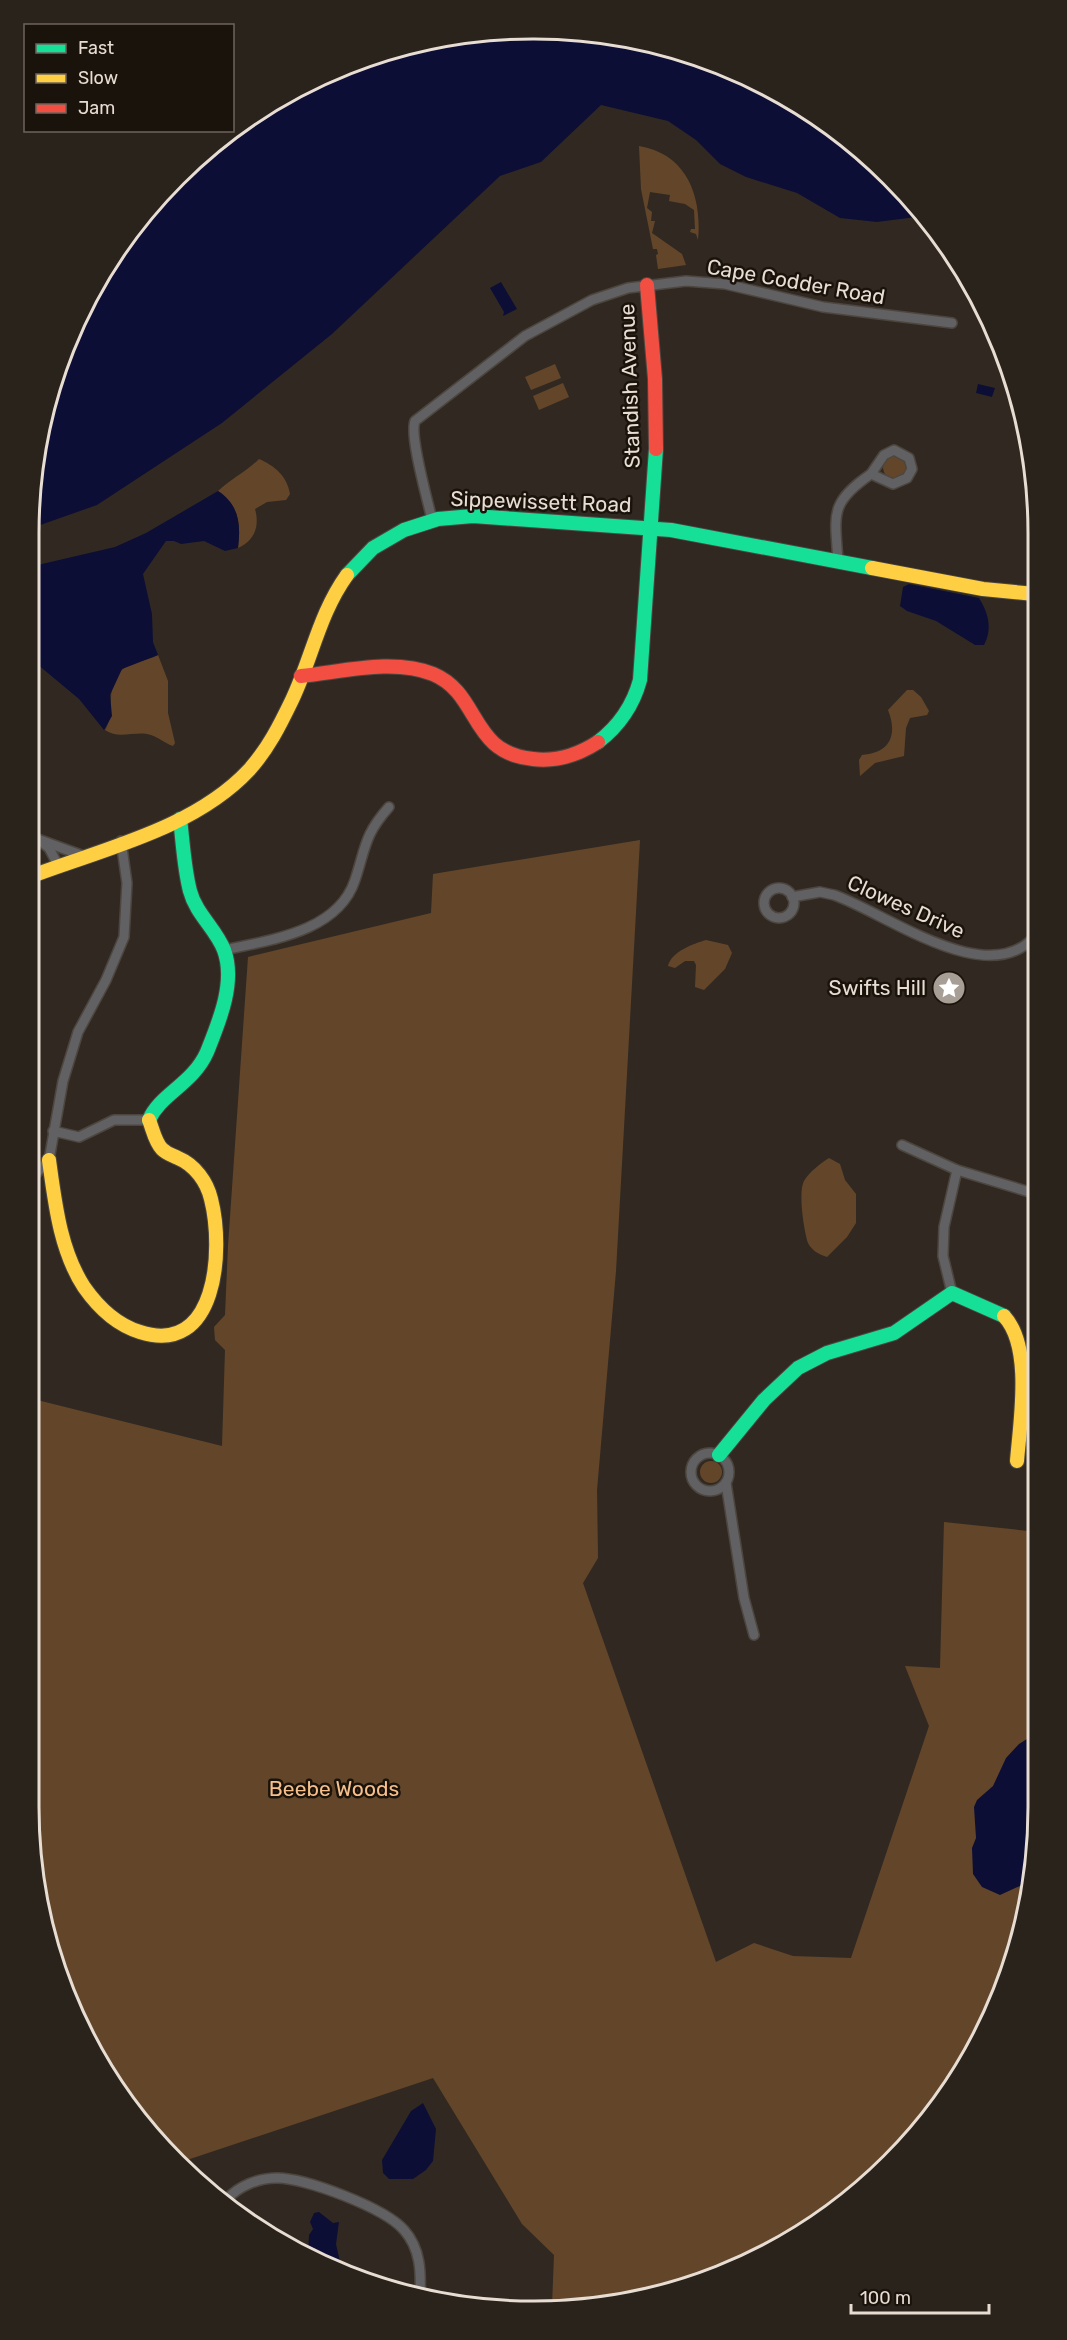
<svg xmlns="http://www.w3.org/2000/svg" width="1067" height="2340" font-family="Rubik,sans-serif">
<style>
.green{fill:#63462a}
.water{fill:#0d0e36}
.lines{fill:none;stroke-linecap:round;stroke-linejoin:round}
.street-casing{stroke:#4c463f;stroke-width:12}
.fast-casing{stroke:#4c463f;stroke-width:16}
.slow-casing{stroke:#4c463f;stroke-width:16}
.jam-casing{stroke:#4c463f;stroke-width:16}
.street{stroke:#616062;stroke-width:9}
.fast{stroke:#16e098;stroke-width:14}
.slow{stroke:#ffcf43;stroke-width:14}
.jam{stroke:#f24e42;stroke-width:14}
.labels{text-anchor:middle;stroke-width:5;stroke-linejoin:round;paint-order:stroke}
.street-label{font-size:21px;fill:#e7ddd3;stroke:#1a130c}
.poi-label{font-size:21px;fill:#e7ddd3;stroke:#1a130c;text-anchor:end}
.park-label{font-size:21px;fill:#f6bf8b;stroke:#1a130c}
.rim{fill:none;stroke:#e7ddd3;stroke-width:3}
</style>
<rect width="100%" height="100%" fill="#312921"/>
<g class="green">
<path d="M639,146C688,154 702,198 698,240L696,234L690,232L691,229H695L694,210L685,204L669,201L670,195L650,192L647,208L652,212L651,221H655L652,233L682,254L686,265L658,269L656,255L658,254L657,249H653L641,189Z"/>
<path d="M555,364L561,378L531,390L525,377Z"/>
<path d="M563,383L569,397L539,410L533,396Z"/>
<circle cx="895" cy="467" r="12"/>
<path d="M259,459C275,466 287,476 290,494L286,500L267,502L255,509C260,527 254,541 238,548C241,524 239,505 218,491C231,479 246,472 259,459Z"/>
<path d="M158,655L168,681V713L175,743L173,746C164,743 156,735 147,734C131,732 118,739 105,730C117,712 103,684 123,669C132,661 148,661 158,655Z"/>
<path d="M907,690H913L921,697L929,711L927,715L910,718L906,728L904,756L875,763L860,776L859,760L862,755C890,753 898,735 888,710Z"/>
<path d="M640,840L616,1271L597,1490L598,1558L583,1583L716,1962L754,1943L793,1956L851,1958L929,1726L905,1666L940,1668L944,1522L1038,1532V1807L1029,1905L1000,1999L913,2140L786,2244L695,2285L600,2307L552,2306L554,2255L522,2224L433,2078L181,2162L154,2139L96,2059L55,1969L29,1806V1398L222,1446L225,1350L215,1340L214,1327L225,1315L228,1246L248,957L431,913L433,874Z"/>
<path d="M706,940L728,945L732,953L725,969L704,990L695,987L696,965L694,961H685L675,968L668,966C672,951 693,944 706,940Z"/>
<path d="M829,1158L840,1164L845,1180L856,1194V1223L847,1237L827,1257C820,1255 811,1250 808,1243C804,1231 798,1192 804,1181C809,1172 820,1164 829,1158Z"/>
<circle cx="711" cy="1472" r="11"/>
</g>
<g class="water">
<path d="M533,29L632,38L726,67L841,133L924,216L877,222L840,218L797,193L746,177L720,164L696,140L668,121L601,105L541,162L500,176L332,334L222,423L97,505L29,529C32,498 32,464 39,434C84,233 232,84 434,39C465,31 501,32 533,29Z"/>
<path d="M501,282L517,309L503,316L504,312L490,288Z"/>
<path d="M978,384L995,388L992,397L976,393Z"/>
<path d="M218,491C239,505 241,524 238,548L225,551L204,541L181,544L174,541H166L143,574L152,614L153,642L158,655L122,669L110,695L112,716L104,730L79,699L37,664L34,619L29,605V567L115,547L146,533Z"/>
<path d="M909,584L979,598C988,612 993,629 984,645H975L936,621L907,611L900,606L903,587Z"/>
<path d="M1038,1732V1807L1031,1881L1000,1895L982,1887L973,1874L972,1848L976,1838L974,1807L977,1800L993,1786L1006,1758L1019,1744Z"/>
<path d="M423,2103L436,2129L433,2161L426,2170L413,2179H389L383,2173L382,2160L411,2111Z"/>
<path d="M319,2212L333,2223L339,2222L336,2244L341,2266L308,2254L309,2235L313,2229L310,2222L314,2213Z"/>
</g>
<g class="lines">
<defs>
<g id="street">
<path d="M894,450L909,458L912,469L907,478L893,484L871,474L884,455Z"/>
<path d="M432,520C428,501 409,436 415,421L525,336L592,300L628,288L686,281L725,284L823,307L952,323"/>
<path d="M838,561C835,514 829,503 871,474"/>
<path d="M29,836L81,855"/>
<path d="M44,844L49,848L58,865"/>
<circle cx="779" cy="903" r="15"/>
<path d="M792,897L820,892L834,895C886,913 989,992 1036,935"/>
<path d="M224,950C270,940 338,932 355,880C366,847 364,835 389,807"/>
<path d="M53,1131L79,1137L114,1120H149"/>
<path d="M902,1145L957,1170L1036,1194"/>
<path d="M29,1181L49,1160L63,1081L78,1032L106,980L124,937L127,883L121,841"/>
<path d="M952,1293L943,1256L944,1227L957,1170"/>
<circle cx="710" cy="1472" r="19"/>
<path d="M726,1483L744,1598L754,1635"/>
<path d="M227,2199C239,2186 258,2178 277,2178C306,2178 385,2208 404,2230C421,2249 421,2273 420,2296"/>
</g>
<g id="fast">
<path d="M347,575L373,548L404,530L438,519L473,516L671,530L872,568"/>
<path d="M598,742C619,726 633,706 640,680L656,449"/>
<path d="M149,1120C160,1094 193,1084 207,1052C219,1022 236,982 224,950C216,929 196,914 190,891C184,868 183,843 180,819"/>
<path d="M719,1455L764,1400L798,1368L827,1353L894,1333L952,1293L1004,1316"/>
</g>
<g id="slow">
<path d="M872,568L983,589L1035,594"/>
<path d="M29,877C102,849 194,829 249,770C268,749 280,725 292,700C312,658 319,614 347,575"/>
<path d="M49,1160C55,1203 60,1250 84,1287C98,1307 117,1325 140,1332C217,1357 224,1250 211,1199C207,1182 195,1165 178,1158C172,1155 167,1154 162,1149C155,1142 153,1130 149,1120"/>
<path d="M1004,1316C1033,1347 1020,1422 1017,1461"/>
</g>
<g id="jam">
<path d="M647,285L655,379L656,449"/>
<path d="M301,676C342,672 393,658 433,674C481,694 469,753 533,759C557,762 578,755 598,742"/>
</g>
</defs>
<use href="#street" class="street-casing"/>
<use href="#fast" class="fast-casing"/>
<use href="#slow" class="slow-casing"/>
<use href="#jam" class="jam-casing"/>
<use href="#street" class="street"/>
<use href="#fast" class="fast"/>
<use href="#slow" class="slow"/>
<use href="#jam" class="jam"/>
</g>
<defs>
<symbol id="sight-disc" viewBox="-11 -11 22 22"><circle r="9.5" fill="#a79e95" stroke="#1a130c"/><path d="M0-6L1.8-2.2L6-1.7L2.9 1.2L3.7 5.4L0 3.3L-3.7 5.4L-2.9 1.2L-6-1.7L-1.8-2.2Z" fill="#fff"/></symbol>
</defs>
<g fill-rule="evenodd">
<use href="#sight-disc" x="930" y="969" width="38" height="38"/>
</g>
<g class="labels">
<g class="street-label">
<text transform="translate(796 282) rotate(10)" y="7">Cape Codder Road</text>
<text transform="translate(630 386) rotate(-92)" y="7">Standish Avenue</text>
<text transform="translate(541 502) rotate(2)" y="7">Sippewissett Road</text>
<text transform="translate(906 907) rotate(24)" y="7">Clowes Drive</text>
</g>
<g class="poi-label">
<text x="926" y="995">Swifts Hill</text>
</g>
<g class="park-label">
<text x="334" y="1796">Beebe Woods</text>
</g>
</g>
<path d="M0 0H1067V2340H0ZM533 39H534A494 494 0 0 1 1028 533V1807A494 494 0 0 1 534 2301H533A494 494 0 0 1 39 1807V533A494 494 0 0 1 533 39Z" fill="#2a231c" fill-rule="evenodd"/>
<path class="rim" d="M533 39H534A494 494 0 0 1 1028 533V1807A494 494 0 0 1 534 2301H533A494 494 0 0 1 39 1807V533A494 494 0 0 1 533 39Z"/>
<rect x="24" y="24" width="210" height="108" fill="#1a130c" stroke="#6c645c" stroke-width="1.5"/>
<rect x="36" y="44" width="30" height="9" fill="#16e098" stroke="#6c645c" stroke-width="1.5"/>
<text x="78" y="54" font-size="18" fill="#e7ddd3">Fast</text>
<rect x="36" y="74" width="30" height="9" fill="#ffcf43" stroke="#6c645c" stroke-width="1.5"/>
<text x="78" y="84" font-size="18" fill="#e7ddd3">Slow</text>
<rect x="36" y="104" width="30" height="9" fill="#f24e42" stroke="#6c645c" stroke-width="1.5"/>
<text x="78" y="114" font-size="18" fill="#e7ddd3">Jam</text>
<path d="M851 2304v9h138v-9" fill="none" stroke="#e7ddd3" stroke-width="3"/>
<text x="860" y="2304" font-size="18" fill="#e7ddd3" stroke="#1a130c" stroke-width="4.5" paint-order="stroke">100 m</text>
</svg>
